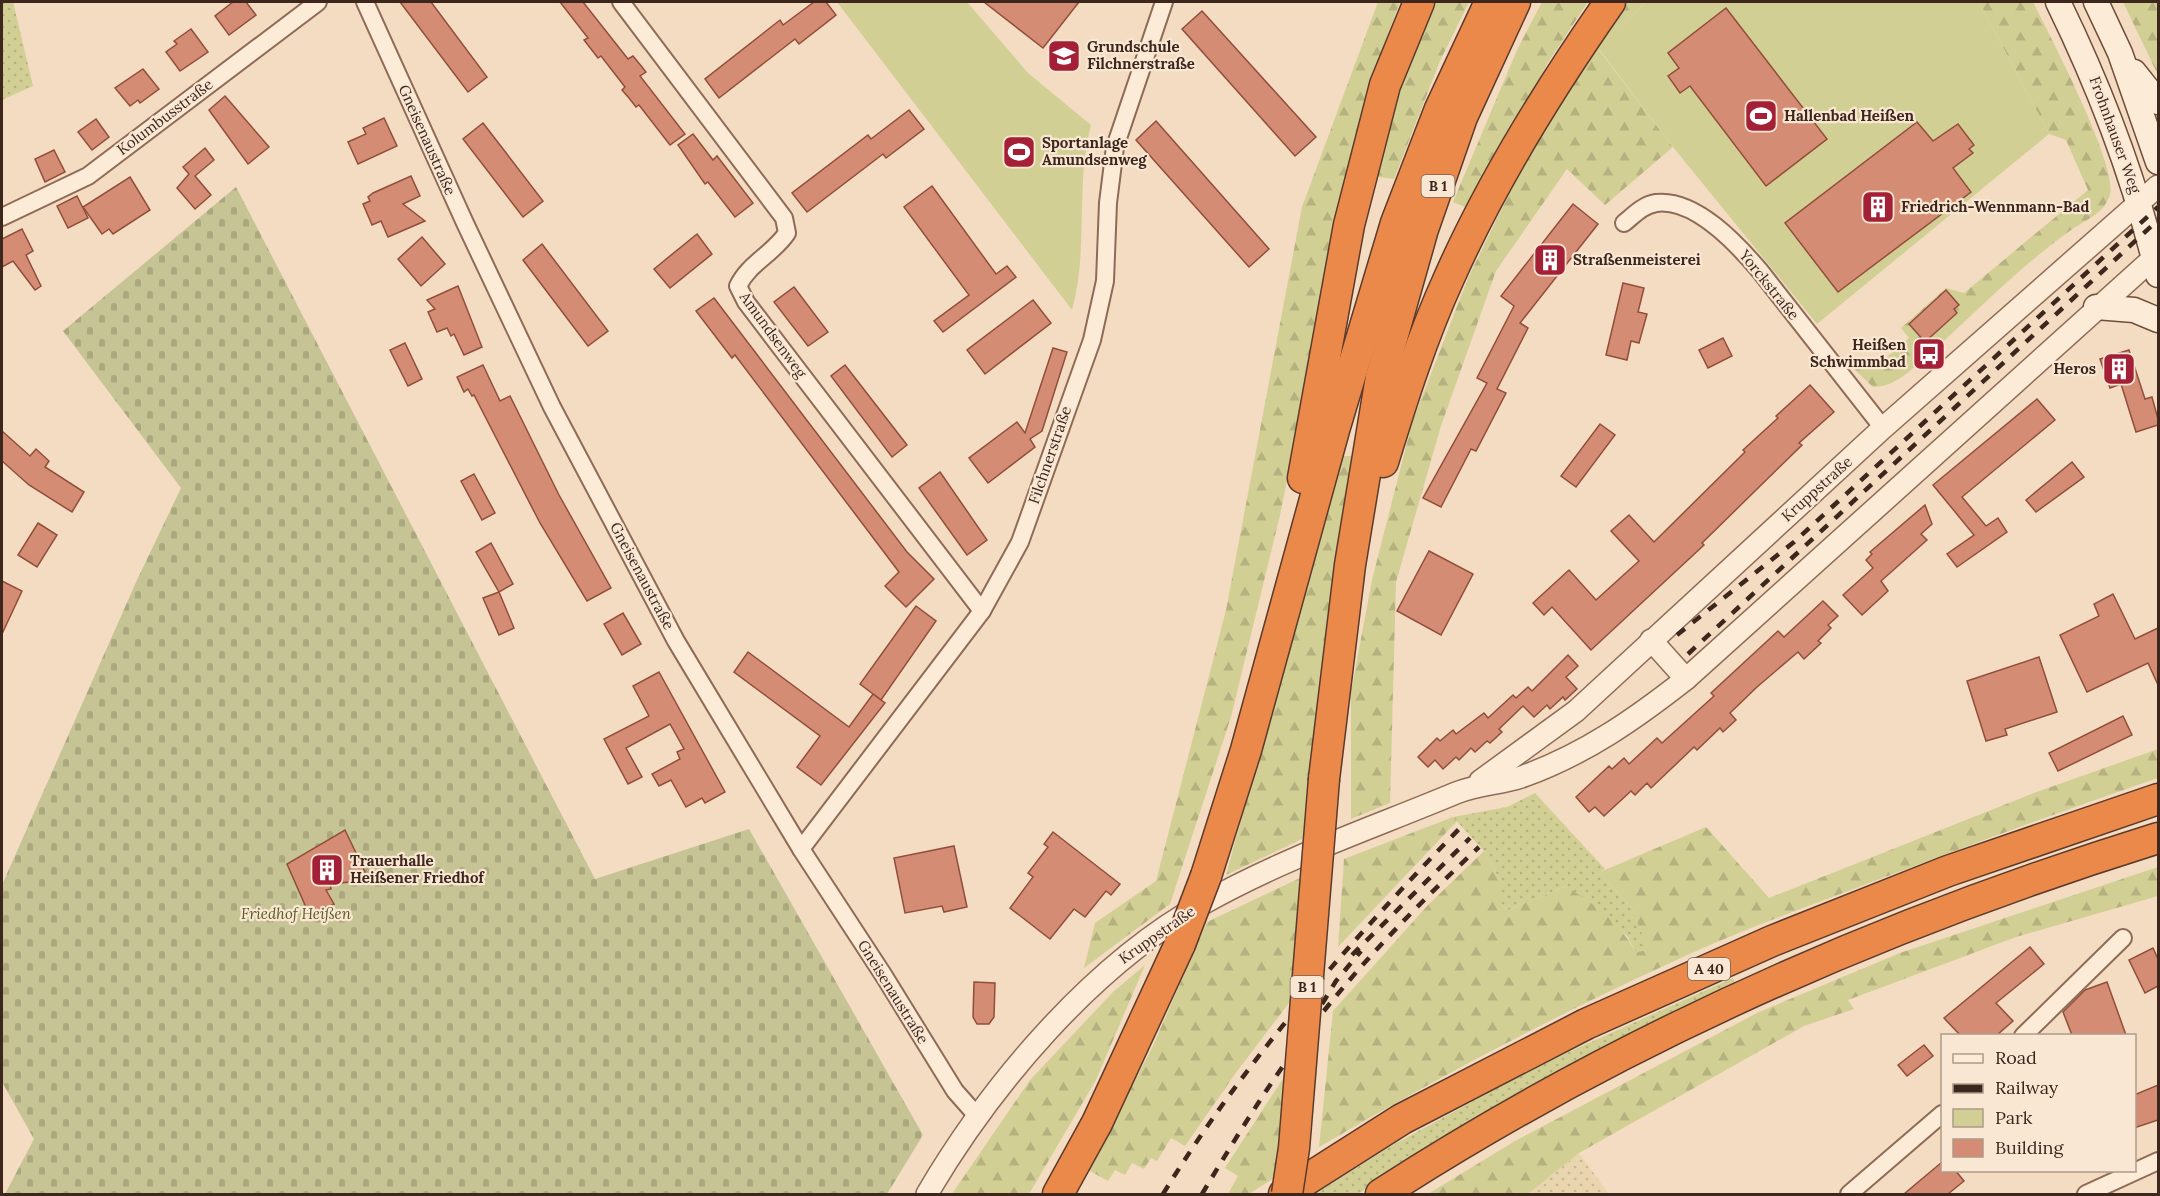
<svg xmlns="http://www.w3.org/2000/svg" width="2160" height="1196" font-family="Lora,serif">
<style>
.farmland{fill:url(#farmland-dots)}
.grass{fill:url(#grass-dots)}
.forest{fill:url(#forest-firs)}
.cemetery{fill:url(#cemetery-stones)}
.green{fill:#d2cf95}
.building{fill:#d58c74;stroke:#914e3a;stroke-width:1.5}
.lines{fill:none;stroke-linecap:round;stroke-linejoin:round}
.minor-casing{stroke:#8f6b57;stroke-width:20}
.tertiary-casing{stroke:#8f6b57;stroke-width:24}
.secondary-casing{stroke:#714c3a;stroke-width:27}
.motorway-casing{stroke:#5c3a2c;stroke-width:33}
.minor{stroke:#fcebd7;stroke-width:16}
.tertiary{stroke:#fcebd7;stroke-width:21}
.secondary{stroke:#fcebd7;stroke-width:24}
.motorway{stroke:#ea894a;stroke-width:30}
.rail{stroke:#3d271d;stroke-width:4.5;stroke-dasharray:10 10;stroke-linecap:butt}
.motorway-bridge-casing{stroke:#5c3a2c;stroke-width:33;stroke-linecap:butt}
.motorway-bridge{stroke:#ea894a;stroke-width:30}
.labels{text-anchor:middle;stroke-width:4.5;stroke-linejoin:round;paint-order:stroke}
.shield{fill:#f9e7d3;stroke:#756154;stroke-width:1.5}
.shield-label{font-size:14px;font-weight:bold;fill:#3d271d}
.poi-label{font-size:15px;font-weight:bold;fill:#3d271d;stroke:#f9e7d3;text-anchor:start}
.street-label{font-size:15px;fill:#3d271d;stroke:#f9e7d3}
.park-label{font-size:15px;font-style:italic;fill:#575c21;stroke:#f9e7d3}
</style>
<defs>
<pattern id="farmland-dots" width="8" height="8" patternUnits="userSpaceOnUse" patternTransform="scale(1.5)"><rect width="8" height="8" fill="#e9d6ae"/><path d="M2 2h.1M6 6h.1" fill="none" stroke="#c9b895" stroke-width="1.8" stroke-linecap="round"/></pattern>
<pattern id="grass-dots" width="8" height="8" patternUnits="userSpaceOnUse" patternTransform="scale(1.5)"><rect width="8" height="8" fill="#d2cf95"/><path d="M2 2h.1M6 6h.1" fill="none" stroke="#b5b280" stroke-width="1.8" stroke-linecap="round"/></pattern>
<pattern id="forest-firs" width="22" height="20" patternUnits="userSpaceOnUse" patternTransform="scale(1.5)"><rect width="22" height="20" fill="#d2cf95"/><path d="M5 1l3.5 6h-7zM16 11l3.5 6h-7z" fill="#b5b280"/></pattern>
<pattern id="cemetery-stones" width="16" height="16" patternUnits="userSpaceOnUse" patternTransform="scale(1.5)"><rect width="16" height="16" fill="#c6c494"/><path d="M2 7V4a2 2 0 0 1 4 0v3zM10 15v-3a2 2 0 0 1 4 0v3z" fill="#aba87f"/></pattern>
</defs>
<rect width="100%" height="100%" fill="#f3dcc2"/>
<path class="farmland" d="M1579,1153L1609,1194H1528Z"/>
<g class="grass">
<path d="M2,2H13L33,86L2,100Z"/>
<path d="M1535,793L1605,869L1600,872L1632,910L1650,950L1636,952L1627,936L1566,886L1509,910L1501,905V882L1484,851L1453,817L1507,807Z"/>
<path d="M1733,978L1736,984L1393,1172L1358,1194H1315L1391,1146L1540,1065Z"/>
</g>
<g class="forest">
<path d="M1378,2H1400L1368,87L1280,515L1231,717L1170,904L1084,968L1095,923L1156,881L1226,610L1302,207Z"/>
<path d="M1428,2H1469L1440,61L1394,179L1372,176L1389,101Z"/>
<path d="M1542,2H1588L1547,64L1474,211L1453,202L1517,50Z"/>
<path d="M1628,2H1646L1599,50L1673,147L1605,205L1567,169L1496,271L1441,426L1396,582L1390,803L1351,819V692L1372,580L1412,423L1468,278L1533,145L1578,73Z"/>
<path d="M1979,2H2033C2049,34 2118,166 2110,194C2104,215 2086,219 2071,230C2022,265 1978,310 1934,350L1931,347L1923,354L1925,358C1909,371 1895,387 1873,387L1855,370L1859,362L1867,359L1874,368L1909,338L1901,328L1946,288L1964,293L2088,190L2066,140L2049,134Z"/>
<path d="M2123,2H2158V75Z"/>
<path d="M1341,456H1352L1304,838L1226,875Z"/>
<path d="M2158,749V778C2062,811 1967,846 1872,882C1804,908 1736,932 1670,963C1550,1018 1433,1080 1319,1147L1333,1011L1428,905L1484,851L1501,882V905L1509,910L1566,886C1598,908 1616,918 1636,952L1649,950L1632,910L1600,872L1706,827L1769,898L2034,793Z"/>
<path d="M1453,817L1457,821L1338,947L1344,859Z"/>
<path d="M2158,867V896L2016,937L1848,1000L1854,1009L1804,1026L1579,1153L1528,1194H1428L1515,1141L1759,1012L1900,953Z"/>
<path d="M1302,877L1292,999L1235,1074L1185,1146L1171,1138L1157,1161L1151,1158L1144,1169L1132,1163L1125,1175L1115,1170L1108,1181L1088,1170L1152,1048L1207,922Z"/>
<path d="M1145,965L1096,1080L1029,1194H952L1030,1080L1113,992Z"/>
<path d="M1286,1074L1274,1178L1249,1194H1228L1238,1176L1225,1168Z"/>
</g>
<path class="cemetery" d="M236,187L595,879L749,829L923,1135L887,1194H5L34,1139L2,1082V885L137,580L181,488L63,331Z"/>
<g class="green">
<path d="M837,2H967L1028,73L1091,125C1075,185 1089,249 1072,310Z"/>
<path d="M1646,2H1979L2049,134L1817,324L1673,147L1599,49Z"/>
</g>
<g class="building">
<path d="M233,2H246L256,15L229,35L215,16Z"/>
<path d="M400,2H431L487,77L468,92Z"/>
<path d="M560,2H583L628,59L633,56L642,67L646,72L640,76L685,134L670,145L639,105L636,107L629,98L622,90L625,87L601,56L598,58L584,40L588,38Z"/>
<path d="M814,2H826L836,15L799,44L795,39L719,98L705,79L780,20L783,25Z"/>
<path d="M984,2H1079L1043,48Z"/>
<path d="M1726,8L1827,139L1766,186L1690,86L1680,93L1668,76L1679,68L1668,53Z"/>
<path d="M1202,11L1316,137L1295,156L1182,29Z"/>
<path d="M191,29L208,52L180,71L166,52L177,44L174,41Z"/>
<path d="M143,69L159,89L140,103L138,100L130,106L115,88Z"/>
<path d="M225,96L269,147L248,164L209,110Z"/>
<path d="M909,110L924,129L886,158L883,154L807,212L792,193L868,135L871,139Z"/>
<path d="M384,118L397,146L358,164L348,142L366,134L363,128Z"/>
<path d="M96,119L109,137L92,150L78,132Z"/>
<path d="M1156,121L1269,249L1249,267L1136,140Z"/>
<path d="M1917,122L1933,141L1958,124L1974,145L1969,149L1973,153L1953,168L1971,192L1838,292L1785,223Z"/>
<path d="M483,123L543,201L523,217L463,139Z"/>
<path d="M693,134L713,160L717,156L753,203L735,217L708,182L705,184L678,145Z"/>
<path d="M205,148L214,160L195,176L211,195L195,209L177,188L189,174L183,167Z"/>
<path d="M54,150L65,172L45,182L35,159Z"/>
<path d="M411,176L420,196L403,204L425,221L388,237L381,221L372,225L363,204L370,201L368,197L373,193Z"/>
<path d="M130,177L150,210L113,234L109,229L102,234L83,207Z"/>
<path d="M932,186L996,274L1007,266L1016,277L943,332L934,321L969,295L904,207Z"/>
<path d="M77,196L88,218L68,228L57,206Z"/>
<path d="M1573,204L1598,224L1520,323L1528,328L1497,389L1506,393L1476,451L1471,449L1441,507L1423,498L1487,383L1477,378L1514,306L1501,296Z"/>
<path d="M22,229L33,251L26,255L41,286L35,290L13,261L2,267V239Z"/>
<path d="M697,234L712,254L670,288L654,269Z"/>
<path d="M422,237L445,264L421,286L398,259Z"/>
<path d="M542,244L608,331L588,346L523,260Z"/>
<path d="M1623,283L1644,288L1638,312L1647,314L1639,343L1631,341L1627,360L1606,355Z"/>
<path d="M458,286L482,347L464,355L454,334L451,336L447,328L437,332L428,312L435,309L427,300Z"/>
<path d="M794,287L828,332L808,346L774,302Z"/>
<path d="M1946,290L1959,305L1954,309L1957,313L1925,342L1909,324Z"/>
<path d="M714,298L907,552L934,579L906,607L885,586L899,572L735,355L732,358L696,311Z"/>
<path d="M1033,300L1051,323L985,374L967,350Z"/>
<path d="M1723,338L1732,356L1708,368L1699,350Z"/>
<path d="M405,343L422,379L408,386L390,350Z"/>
<path d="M1053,348L1067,352L1042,431L1030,439L1035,447L988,483L969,458L1017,422L1025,433Z"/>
<path d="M2129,350L2145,399L2152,397L2158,419V425L2136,432L2121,384L2110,388L2100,359Z"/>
<path d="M483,365L500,401L510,396L559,495L611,588L587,601L540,523L474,395L472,396L468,389L464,392L457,377Z"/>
<path d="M845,365L907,445L892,457L831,376Z"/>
<path d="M1810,385L1834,412L1799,443L1802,445L1702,543L1704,545L1591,650L1552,607L1544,615L1533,603L1569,570L1596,600L1639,561L1611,531L1629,515L1654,542L1745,452L1743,450L1778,418L1776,416Z"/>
<path d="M2037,399L2055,420L1962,497L1986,526L1998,518L2007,532L1957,567L1947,554L1974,535L1933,485Z"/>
<path d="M1600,424L1615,435L1576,487L1561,476Z"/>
<path d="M2,431L30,456L36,449L49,461L45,467L84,492L72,512L29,485L2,461Z"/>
<path d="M2072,462L2084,477L2036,512L2026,500Z"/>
<path d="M940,472L987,540L967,555L919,488Z"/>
<path d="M474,474L495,513L482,520L461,481Z"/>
<path d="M1925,505L1932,524L1921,534L1927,540L1881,581L1888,591L1862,615L1843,595L1873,568L1866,560L1872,554L1870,552Z"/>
<path d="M38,523L57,535L37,567L18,555Z"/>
<path d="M491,543L513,584L499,592L476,552Z"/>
<path d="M1429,551L1473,574L1441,635L1397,611Z"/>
<path d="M2,581L22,591L2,634Z"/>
<path d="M499,592L514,628L499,635L483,598Z"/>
<path d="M2113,594L2135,639L2158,628V685L2148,663L2087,692L2060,635L2099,616L2094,604Z"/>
<path d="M1823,601L1838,616L1828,625L1831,628L1818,641L1821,643L1804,659L1798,652L1757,687L1730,713L1736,720L1723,732L1720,728L1697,750L1694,747L1651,788L1647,783L1635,795L1631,791L1604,816L1595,807L1589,812L1576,797L1609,766L1612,769L1624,758L1629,764L1657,738L1662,743L1714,696L1711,693L1778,631L1784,637Z"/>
<path d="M916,606L936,621L881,700L860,684Z"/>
<path d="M623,613L641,644L622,655L604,624Z"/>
<path d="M748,652L849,727L873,694L885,703L821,785L797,767L820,736L734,672Z"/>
<path d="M1568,655L1578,666L1566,677L1577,689L1565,700L1563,697L1550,709L1547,705L1534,717L1523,706L1499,729L1502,732L1490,743L1487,741L1475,752L1471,748L1459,760L1456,757L1443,769L1435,760L1428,767L1418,757L1437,738L1440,741L1453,730L1456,734L1484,713L1488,718L1513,695L1516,698L1528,687L1532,691Z"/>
<path d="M2039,657L2057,712L2005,729L2007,735L1986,741L1967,681Z"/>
<path d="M659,672L725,792L705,803L702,798L686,807L671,780L659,786L652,774L680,759L677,752L684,749L670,724L626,748L642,777L628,784L604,739L649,716L633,686Z"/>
<path d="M2123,716L2132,735L2058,771L2049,753Z"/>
<path d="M345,830L369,880L330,884L331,889L326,890L334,904L309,914L287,864Z"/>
<path d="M1053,832L1120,884L1111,895L1106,891L1085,917L1074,909L1050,939L1010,908L1033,877L1028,873L1048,847L1044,844Z"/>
<path d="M954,846L967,907L944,912L942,906L905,913L894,858Z"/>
<path d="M2030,947L2044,964L1996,1003L2013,1021L1997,1035H1960L1944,1018Z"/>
<path d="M2153,948L2158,959V986L2145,993L2129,960Z"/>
<path d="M974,982L995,983L994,1017L989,1024H977L973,1017Z"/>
<path d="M2107,982L2126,1035H2072L2063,1012L2085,990Z"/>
<path d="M1924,1045L1933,1056L1907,1076L1898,1065Z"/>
<path d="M2158,1085V1120L2134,1128V1095Z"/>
<path d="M1942,1162V1170H1955L1964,1181L1948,1194H1904Z"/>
</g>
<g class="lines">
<defs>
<g id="minor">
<path d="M365,2L465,223L552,407L676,641L801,849L884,976L955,1091L978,1117"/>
<path d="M621,2L784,218L787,233C772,255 749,263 738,286L746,302L982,611"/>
<path d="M2,217L88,176L318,2"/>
<path d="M1624,223C1634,215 1643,205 1656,203C1695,198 1738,245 1760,271L1883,428"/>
<path d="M801,849L982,611L1020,542L1092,340L1105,281L1108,203L1115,147L1164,2"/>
<path d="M2023,1036L2123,938"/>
<path d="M1849,1194L1942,1114"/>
<path d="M2086,1194L2158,1161"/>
</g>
<g id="tertiary">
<path d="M1651,640L1686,679"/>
<path d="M1480,781L1576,711L1883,428L2158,186"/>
<path d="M927,1194C991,1085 1092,965 1204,903C1284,858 1372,828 1456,793C1478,784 1502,784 1524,776C1585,754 1635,719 1686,679L2158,254"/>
</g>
<g id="secondary">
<path d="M2058,2C2101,90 2135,179 2158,275"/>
<path d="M2096,2L2120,53L2158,162"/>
<path d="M2134,72L2158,102"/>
<path d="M2096,307L2134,310L2158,320"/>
</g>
<g id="motorway">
<path d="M1383,462C1402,400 1422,337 1449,278C1492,181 1550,88 1610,2"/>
<path d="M1303,478L1349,225L1385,85L1419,2"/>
<path d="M1324,779L1350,565L1381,377L1423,229L1462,117L1515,2"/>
<path d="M1206,876L1246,750L1334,430L1396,223L1440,109L1490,2"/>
<path d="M1058,1194L1097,1123L1180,944"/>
<path d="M1284,1194L1402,1119L1586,1024L1772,941L1948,871L2158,799"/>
<path d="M1381,1194C1621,1039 1885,923 2158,838"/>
</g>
</defs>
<use href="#minor" class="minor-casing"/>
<use href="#tertiary" class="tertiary-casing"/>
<use href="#secondary" class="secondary-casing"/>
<use href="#motorway" class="motorway-casing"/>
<use href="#minor" class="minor"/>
<use href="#tertiary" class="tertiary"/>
<use href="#secondary" class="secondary"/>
<use href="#motorway" class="motorway"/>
<g class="rail">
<path d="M1677,635L1794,542L2158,207"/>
<path d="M1688,654L2158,220"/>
<path d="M1352,955L1470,838"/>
<path d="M1322,1004L1336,981L1361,951"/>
<path d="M1163,1194C1246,1059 1351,940 1462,826"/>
<path d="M1202,1194C1232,1144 1263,1093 1298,1045C1351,972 1414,908 1479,847"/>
</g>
<defs>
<g id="motorway-bridge">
<path d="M1180,944L1206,876"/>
<path d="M1287,1194L1294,1148L1324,779"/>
</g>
</defs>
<use href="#motorway-bridge" class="motorway-bridge-casing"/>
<use href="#motorway-bridge" class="motorway-bridge"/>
</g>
<defs>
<symbol id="school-square" viewBox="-11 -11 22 22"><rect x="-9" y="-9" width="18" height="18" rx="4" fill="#a42037" stroke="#f9e7d3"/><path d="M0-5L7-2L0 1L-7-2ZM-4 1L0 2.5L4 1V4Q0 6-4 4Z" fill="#fff"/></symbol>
<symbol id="stadium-square" viewBox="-11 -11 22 22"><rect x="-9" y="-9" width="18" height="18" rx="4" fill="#a42037" stroke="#f9e7d3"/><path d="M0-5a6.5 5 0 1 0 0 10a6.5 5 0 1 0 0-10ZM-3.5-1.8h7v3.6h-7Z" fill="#fff"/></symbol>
<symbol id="building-square" viewBox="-11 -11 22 22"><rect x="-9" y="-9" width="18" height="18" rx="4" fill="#a42037" stroke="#f9e7d3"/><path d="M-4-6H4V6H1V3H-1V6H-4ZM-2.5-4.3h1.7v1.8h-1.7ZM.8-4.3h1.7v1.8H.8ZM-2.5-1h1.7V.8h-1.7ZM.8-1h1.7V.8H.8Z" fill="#fff"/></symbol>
<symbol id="bus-square" viewBox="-11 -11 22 22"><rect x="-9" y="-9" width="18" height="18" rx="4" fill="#a42037" stroke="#f9e7d3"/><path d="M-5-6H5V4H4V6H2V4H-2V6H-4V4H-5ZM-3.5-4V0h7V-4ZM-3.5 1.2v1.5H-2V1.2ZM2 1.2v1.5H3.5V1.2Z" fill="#fff"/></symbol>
</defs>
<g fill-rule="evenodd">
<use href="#school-square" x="1045" y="37" width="38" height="38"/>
<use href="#stadium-square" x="1742" y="97" width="38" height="38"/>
<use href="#stadium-square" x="1000" y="133" width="38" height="38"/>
<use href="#building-square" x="1859" y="188" width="38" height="38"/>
<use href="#building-square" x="1531" y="241" width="38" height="38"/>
<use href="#bus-square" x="1910" y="335" width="38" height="38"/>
<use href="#building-square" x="2100" y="350" width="38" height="38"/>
<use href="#building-square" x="308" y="851" width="38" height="38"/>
</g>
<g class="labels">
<g class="shield">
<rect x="1421.5" y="175" width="33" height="22" rx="4.5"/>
<rect x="1688" y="958" width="42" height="22" rx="4.5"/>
<rect x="1290.5" y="976" width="33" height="22" rx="4.5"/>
</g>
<g class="shield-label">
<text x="1438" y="191">B 1</text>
<text x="1709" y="974">A 40</text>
<text x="1307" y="992">B 1</text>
</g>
<g class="poi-label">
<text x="1087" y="52">Grundschule<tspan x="1087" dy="17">Filchnerstraße</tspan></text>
<text x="1784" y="121">Hallenbad Heißen</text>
<text x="1042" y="148">Sportanlage<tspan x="1042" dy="17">Amundsenweg</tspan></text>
<text x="1901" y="212">Friedrich-Wennmann-Bad</text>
<text x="1573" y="265">Straßenmeisterei</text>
<text x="1906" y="350" text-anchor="end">Heißen<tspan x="1906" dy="17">Schwimmbad</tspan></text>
<text x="2096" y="374" text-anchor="end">Heros</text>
<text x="350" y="866">Trauerhalle<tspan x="350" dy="17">Heißener Friedhof</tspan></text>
</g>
<g class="street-label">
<text transform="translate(165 117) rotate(-37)" y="5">Kolumbusstraße</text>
<text transform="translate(2115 135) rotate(70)" y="5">Frohnhauser Weg</text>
<text transform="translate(427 140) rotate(66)" y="5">Gneisenaustraße</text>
<text transform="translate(1769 285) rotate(51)" y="5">Yorckstraße</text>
<text transform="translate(773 335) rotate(54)" y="5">Amundsenweg</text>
<text transform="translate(1050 455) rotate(-71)" y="5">Filchnerstraße</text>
<text transform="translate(1817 489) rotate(-42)" y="5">Kruppstraße</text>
<text transform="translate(642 576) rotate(62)" y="5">Gneisenaustraße</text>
<text transform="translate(1157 935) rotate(-35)" y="5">Kruppstraße</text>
<text transform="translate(893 992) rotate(58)" y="5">Gneisenaustraße</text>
</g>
<g class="park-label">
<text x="296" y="919">Friedhof Heißen</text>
</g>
</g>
<rect width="2160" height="1196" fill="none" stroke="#3d271d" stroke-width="6"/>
<rect x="1941" y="1034" width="195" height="138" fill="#f9e7d3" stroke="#ae9a8a" stroke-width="1.5"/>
<rect x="1953" y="1054" width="30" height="9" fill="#fcebd7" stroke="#ae9a8a" stroke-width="1.5"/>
<text x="1995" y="1064" font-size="18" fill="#3d271d">Road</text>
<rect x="1953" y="1084" width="30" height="9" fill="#3d271d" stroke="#ae9a8a" stroke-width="1.5"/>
<text x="1995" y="1094" font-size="18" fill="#3d271d">Railway</text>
<rect x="1953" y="1109" width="30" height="18" fill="#d2cf95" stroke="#ae9a8a" stroke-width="1.5"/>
<text x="1995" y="1124" font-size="18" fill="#3d271d">Park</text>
<rect x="1953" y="1139" width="30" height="18" fill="#d58c74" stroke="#ae9a8a" stroke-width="1.5"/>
<text x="1995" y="1154" font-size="18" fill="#3d271d">Building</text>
</svg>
